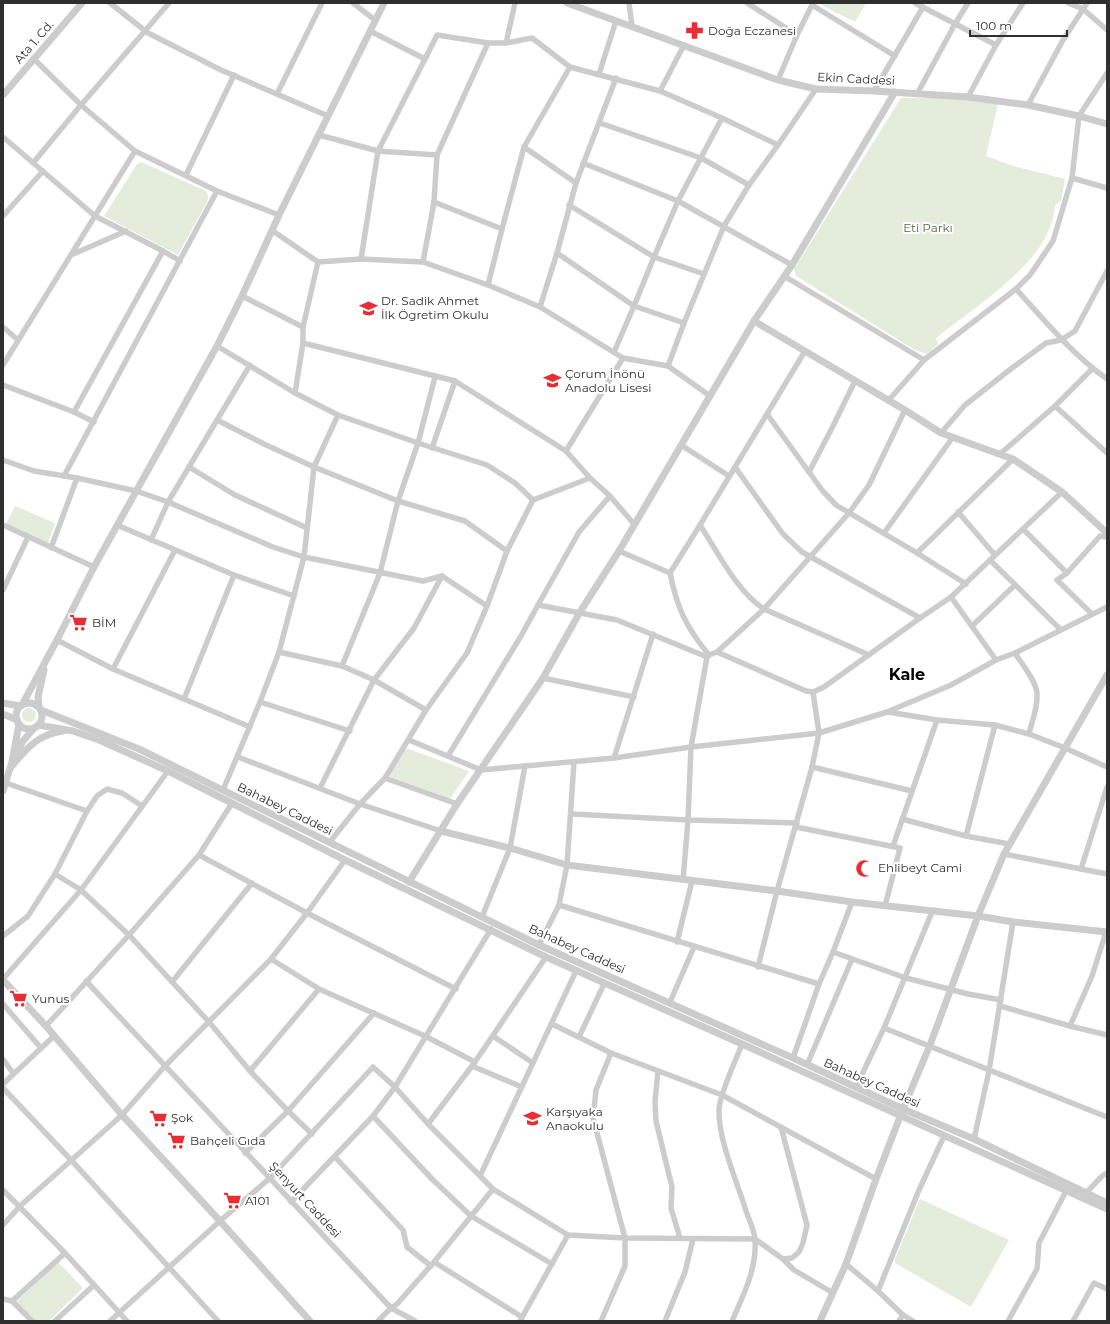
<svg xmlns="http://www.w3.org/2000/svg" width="1110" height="1324" font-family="Montserrat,sans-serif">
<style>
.green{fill:#e4ecdc}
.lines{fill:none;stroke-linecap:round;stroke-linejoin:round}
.minor{stroke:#ccc;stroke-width:5.5}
.tertiary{stroke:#ccc;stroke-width:7}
.labels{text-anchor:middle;stroke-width:4;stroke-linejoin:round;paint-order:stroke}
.poi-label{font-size:12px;fill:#2f2f2f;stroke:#fff;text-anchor:start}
.street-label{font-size:12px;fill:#2f2f2f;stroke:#fff}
.park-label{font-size:12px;fill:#4f6b3b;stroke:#fff}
.district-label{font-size:16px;font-weight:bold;fill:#000;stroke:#fff}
</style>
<rect width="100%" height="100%" fill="#fff"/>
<g class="green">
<path d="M822,3H866L855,22L821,5Z"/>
<path d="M901,98H948L998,104L986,156L1013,166L1065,179L1061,201L1055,205C1054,215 1052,224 1047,234C1030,272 969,312 936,338L938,344L927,354L915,350L796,276L794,269Z"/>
<path d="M141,162L206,191L208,195V200L178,255L104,216L137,164Z"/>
<path d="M15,506L55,523L48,543L6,524Z"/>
<circle cx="29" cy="715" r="7"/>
<path d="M406,748L469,771L450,799L389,776Z"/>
<path d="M920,1199L1009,1240L971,1307L895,1263V1259Z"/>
<path d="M58,1262L83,1288L49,1321H36L16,1302Z"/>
</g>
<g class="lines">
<g class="minor">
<path d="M110,3L148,33L221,70L328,116"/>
<path d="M353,3L375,20"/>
<path d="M629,3L632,26"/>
<path d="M747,3L797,35"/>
<path d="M915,3L996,45"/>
<path d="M1068,3L1083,9L1107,30"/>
<path d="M812,5L895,56"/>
<path d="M370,31L425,59L437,35L488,43H506L532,38L570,67L660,91L722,118L778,145"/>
<path d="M506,43L515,3"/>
<path d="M34,59L81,105L135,151L217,191L279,215"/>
<path d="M599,74L616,21"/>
<path d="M778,80L797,35L813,3"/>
<path d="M660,91L684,45"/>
<path d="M874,91L923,7"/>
<path d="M277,94L322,3"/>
<path d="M917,94L955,24L968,3"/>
<path d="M968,97L996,45L1023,3"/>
<path d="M1028,105L1063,40L1087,3"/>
<path d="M600,123L701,158L749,185"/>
<path d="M319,135L378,151L437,155"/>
<path d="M3,137L95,216L163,251L180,261"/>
<path d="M524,147L576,183"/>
<path d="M33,163L81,105L169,3"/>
<path d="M583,163L678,201L792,265"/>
<path d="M186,175L234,75"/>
<path d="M1072,178L1107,188"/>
<path d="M434,202L502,229"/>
<path d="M569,205L654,257L704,274"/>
<path d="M3,216L43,171"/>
<path d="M273,231L318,262L361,259L423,262L488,285L540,307L623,358L668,366L710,396"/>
<path d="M557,253L634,306L684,323"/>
<path d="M71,255L126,231"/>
<path d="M361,259L378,151L425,59"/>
<path d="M423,262L434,202L437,155L488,43"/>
<path d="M784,276L924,360"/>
<path d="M488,285L502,229L524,147L570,67"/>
<path d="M1016,289C1045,321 1072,354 1107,379"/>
<path d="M242,296L303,327"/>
<path d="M540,307L557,253L576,183L616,78"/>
<path d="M3,327L18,340"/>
<path d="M303,343L455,381L566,451L590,478L610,496L634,524"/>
<path d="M217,346L295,393L338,415L418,443L487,465L515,483L533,500"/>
<path d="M614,352L634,306L654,257L678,201L722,118"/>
<path d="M3,365L135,151"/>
<path d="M668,366L684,323L724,226L749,185L778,145L816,89"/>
<path d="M3,385L74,412L94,422"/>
<path d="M295,393L303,343V327L318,262"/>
<path d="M888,401L924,360L1016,289L1030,275L1053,241L1072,178L1079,116L1107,73"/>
<path d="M1055,406L1107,453"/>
<path d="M74,412L163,251"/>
<path d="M767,414L809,472L822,490L836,505L917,553L966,584"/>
<path d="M217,420L264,444L314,467L398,501L465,521L507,551"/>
<path d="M941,433L965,405L1012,368L1046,343L1061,340L1075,331L1107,271"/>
<path d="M681,445L729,476"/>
<path d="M432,448L455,381"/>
<path d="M566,451L623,358"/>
<path d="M1000,454L1055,406L1092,369"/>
<path d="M3,460L34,471L77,478L136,491L168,502L273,547L304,557L423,581L442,576L487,606"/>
<path d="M189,467L235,495L307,528"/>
<path d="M735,467L783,534L802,552L920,618"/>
<path d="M809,472L832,428L855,381"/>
<path d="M64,476L217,191"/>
<path d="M958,512L995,555"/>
<path d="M3,525L94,567"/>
<path d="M117,525L234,575L294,596"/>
<path d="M700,525C717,551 738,593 764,609L869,655"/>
<path d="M1023,529L1067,573"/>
<path d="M884,533L953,437"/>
<path d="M151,540L168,502L250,365"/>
<path d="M51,548L77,478"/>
<path d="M619,551L670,573"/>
<path d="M917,553L1013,459"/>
<path d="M990,560L1061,630"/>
<path d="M3,590L28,537"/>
<path d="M951,597L996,660"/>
<path d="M538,605L617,620L707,657"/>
<path d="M1092,614L1057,580L1067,573L1100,536L1107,537"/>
<path d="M972,626L1015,585"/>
<path d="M57,640L113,669L250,727"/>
<path d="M279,652L342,666L374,680L426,710"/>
<path d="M717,652L806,691L813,692L824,687L920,618L951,597L1062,492"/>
<path d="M1015,653C1021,663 1037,682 1037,694C1038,707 1032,721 1029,734"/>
<path d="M709,655C686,627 677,608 670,573L700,525L805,351"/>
<path d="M342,666L380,573L398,501L418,443L435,377"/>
<path d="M113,669L175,550"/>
<path d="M543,678L634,697"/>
<path d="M184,699L234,575"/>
<path d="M260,702L350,731"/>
<path d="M888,712L937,720L995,725L1029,734L1065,748L1107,767"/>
<path d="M409,740L481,770L614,758L691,747L819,733L887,712L951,685L996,660L1015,653L1107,607"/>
<path d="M448,756L521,636L538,605L579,532L610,496"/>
<path d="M238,757L360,804L441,831"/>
<path d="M614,758L653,634"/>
<path d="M812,767L912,791"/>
<path d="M385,778L457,804"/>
<path d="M6,783L87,811"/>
<path d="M320,788L374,680L414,628L442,576"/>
<path d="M223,790L260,702L279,652L304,557L314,467L338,415"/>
<path d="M572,814L688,820L797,823"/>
<path d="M902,819L966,836L1009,844"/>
<path d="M796,827L900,848L885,906"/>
<path d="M966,836L995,725"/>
<path d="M329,843L360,804L385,778L426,710L467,653L487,606L507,551L533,500L590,478"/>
<path d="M893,846L937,720"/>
<path d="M1004,854L1107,874"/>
<path d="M199,855L307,913L456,989"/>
<path d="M1081,869L1107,787"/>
<path d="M55,874L81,890L129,935L209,1022L250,1071L288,1111L312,1134"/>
<path d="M683,880L688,820L691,747L707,657L709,655L717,652L764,609L849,513L869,485L905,410"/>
<path d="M559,905L819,984"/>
<path d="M482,917L510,848L525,766"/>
<path d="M3,936L28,916L55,874L87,811L97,796L107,789L122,793L142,806"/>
<path d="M677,942L692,881"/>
<path d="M539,945L559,905L567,865L574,762"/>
<path d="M833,952L906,978L968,994L1001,1000"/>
<path d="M271,959L319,989L425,1036L475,1062"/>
<path d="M758,967L777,891L812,767L819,733L813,692"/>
<path d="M3,979L81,890L168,771"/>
<path d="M86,981L391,1308L415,1321"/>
<path d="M172,982L252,883"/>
<path d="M670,1002L694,947"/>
<path d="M3,1004L41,1048"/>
<path d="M1000,1006L1070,1026L1107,1035"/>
<path d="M552,1024L611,1053L722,1095L876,1179"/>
<path d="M46,1026L129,935L199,855L232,803"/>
<path d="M1070,1026L1092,976L1106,932"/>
<path d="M884,1028L1107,1117"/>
<path d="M493,1036L533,1063"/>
<path d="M579,1037L604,984"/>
<path d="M793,1058L819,984L833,952L852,902"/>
<path d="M3,1059L13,1073"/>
<path d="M807,1065L852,959"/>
<path d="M472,1066L522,1087"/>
<path d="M250,1071L319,989"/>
<path d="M658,1071L655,1102L656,1121L672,1187L671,1208L680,1238"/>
<path d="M3,1084L54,1036"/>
<path d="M856,1087L884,1028L932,912"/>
<path d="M3,1088L72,1161L218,1321"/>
<path d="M373,1116L432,1179L471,1216L552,1264"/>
<path d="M428,1124L475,1062L546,957"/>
<path d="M781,1127L807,1225L803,1243L799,1252L792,1258L783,1259"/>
<path d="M974,1139L989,1071L1013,922"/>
<path d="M245,1153L288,1111L374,1013"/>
<path d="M335,1157L403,1230L407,1247L431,1266"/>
<path d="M480,1176L576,971"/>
<path d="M3,1190L65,1253L127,1321"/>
<path d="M1086,1193L1102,1176L1107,1173"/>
<path d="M291,1202L373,1116L395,1087L491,929"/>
<path d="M3,1225L20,1206L122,1115L165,1066L271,959L307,913L345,860"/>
<path d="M434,1262L522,1317"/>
<path d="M846,1264L878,1291L903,1315L913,1321"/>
<path d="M878,1291L919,1190L944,1136"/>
<path d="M3,1299L12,1301L32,1321"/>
<path d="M12,1301L65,1253"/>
<path d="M55,1321L94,1285"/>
<path d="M110,1321L220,1221L270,1178L373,1067L395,1087L428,1124L493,1189L568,1235L625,1238L755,1239L783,1259L794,1270L833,1293"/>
<path d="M378,1321L391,1308L397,1304L434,1262L493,1189"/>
<path d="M520,1321L568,1235"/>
<path d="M601,1321L625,1266V1238L593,1118L596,1090L611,1053"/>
<path d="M665,1321L685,1272L693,1239"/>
<path d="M732,1321C743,1296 757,1269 755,1240C755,1231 749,1220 746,1211C737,1181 718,1140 719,1109C720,1093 736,1060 742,1044"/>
<path d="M899,1321L903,1315"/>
<path d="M1008,1321L1037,1269L1039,1243L1066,1191"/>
<path d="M1073,1321L1094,1283L1107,1289"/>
</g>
<g class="tertiary">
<path d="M567,3L778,80L816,89L874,91L968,97L1028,105L1079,116L1107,124"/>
<path d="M3,95L82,3"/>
<path d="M754,321L905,410L941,433L1013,459L1062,492L1107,533"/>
<path d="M3,703L20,706"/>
<circle cx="29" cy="716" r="13"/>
<path d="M22,705L57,640L94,567L217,346L242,296L279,215L384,3"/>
<path d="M39,707L38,697L44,670"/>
<path d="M41,710L139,749L539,945L793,1058L903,1109L974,1139L1107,1203"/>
<path d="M3,714L17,720"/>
<path d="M38,725L73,731L99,740L168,771L345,860L546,957L742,1044L1107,1209"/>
<path d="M16,755L23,741L34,728"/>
<path d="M11,767C26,749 38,734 63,731"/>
<path d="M3,791L12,762L19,724"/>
<path d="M441,831L510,848L567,865L777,891L852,902L978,916L1013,922L1107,932"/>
<path d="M409,882L457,804L543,678L580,612L619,551L754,321L792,265L895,92"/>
<path d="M3,980L46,1026L122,1115L220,1221L310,1321"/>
<path d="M820,1321L846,1264L876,1179L903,1109L930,1045L978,916L1004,854L1107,675"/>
</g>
</g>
<defs>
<symbol id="pharmacy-bare" viewBox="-9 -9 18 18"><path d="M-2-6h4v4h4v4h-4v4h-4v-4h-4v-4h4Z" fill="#e82e34" stroke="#fff" stroke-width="2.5" paint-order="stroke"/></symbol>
<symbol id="school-bare" viewBox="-9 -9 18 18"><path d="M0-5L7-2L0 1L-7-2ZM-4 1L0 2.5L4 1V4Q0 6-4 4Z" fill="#e82e34" stroke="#fff" stroke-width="2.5" paint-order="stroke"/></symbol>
<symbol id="supermarket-bare" viewBox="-9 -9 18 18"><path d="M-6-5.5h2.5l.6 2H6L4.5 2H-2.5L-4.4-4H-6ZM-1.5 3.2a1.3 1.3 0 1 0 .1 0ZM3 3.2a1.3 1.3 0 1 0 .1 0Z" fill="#e82e34" stroke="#fff" stroke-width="2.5" paint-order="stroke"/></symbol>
<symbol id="mosque-bare" viewBox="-9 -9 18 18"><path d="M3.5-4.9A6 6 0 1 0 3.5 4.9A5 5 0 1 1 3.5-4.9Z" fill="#e82e34" stroke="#fff" stroke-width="2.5" paint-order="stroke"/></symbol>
</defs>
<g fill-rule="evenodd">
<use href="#pharmacy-bare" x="682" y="18" width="25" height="25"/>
<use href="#school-bare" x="356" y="296" width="25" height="25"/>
<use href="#school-bare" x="540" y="368" width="25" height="25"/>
<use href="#supermarket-bare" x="66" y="610" width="25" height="25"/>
<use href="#mosque-bare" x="852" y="856" width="25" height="25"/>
<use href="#supermarket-bare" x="6" y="986" width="25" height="25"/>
<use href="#supermarket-bare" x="146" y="1106" width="25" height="25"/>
<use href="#school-bare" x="520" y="1106" width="25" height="25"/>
<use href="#supermarket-bare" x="164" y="1128" width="25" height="25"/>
<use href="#supermarket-bare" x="220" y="1188" width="25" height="25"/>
</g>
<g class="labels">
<g class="poi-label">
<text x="708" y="35">Doğa Eczanesi</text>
<text x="381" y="305">Dr. Sadik Ahmet<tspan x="381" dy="14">İlk Ögretim Okulu</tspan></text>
<text x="565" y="378">Çorum İnönü<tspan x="565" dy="14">Anadolu Lisesi</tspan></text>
<text x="92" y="627">BİM</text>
<text x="878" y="872">Ehlibeyt Cami</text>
<text x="32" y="1003">Yunus</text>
<text x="546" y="1116">Karşıyaka<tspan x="546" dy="14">Anaokulu</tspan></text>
<text x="171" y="1122">Şok</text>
<text x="190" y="1145">Bahçeli Gıda</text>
<text x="245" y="1205">A101</text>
</g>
<g class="street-label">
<text transform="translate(34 42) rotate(-49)" y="4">Ata 1. Cd.</text>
<text transform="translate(856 79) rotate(3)" y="4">Ekin Caddesi</text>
<text transform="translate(285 809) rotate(26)" y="4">Bahabey Caddesi</text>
<text transform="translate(577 949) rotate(24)" y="4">Bahabey Caddesi</text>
<text transform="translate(872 1083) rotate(24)" y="4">Bahabey Caddesi</text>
<text transform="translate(305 1200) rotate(47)" y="4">Şenyurt Caddesi</text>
</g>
<g class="park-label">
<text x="928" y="232">Eti Parkı</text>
</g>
<g class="district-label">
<text x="907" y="680">Kale</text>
</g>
</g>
<rect width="1110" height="1324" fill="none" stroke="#2f2f2f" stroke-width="8"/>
<path d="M970 30v6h97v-6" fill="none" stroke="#2f2f2f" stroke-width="2"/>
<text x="976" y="30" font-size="12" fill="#2f2f2f" stroke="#ffffff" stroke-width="3" paint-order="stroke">100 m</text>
</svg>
